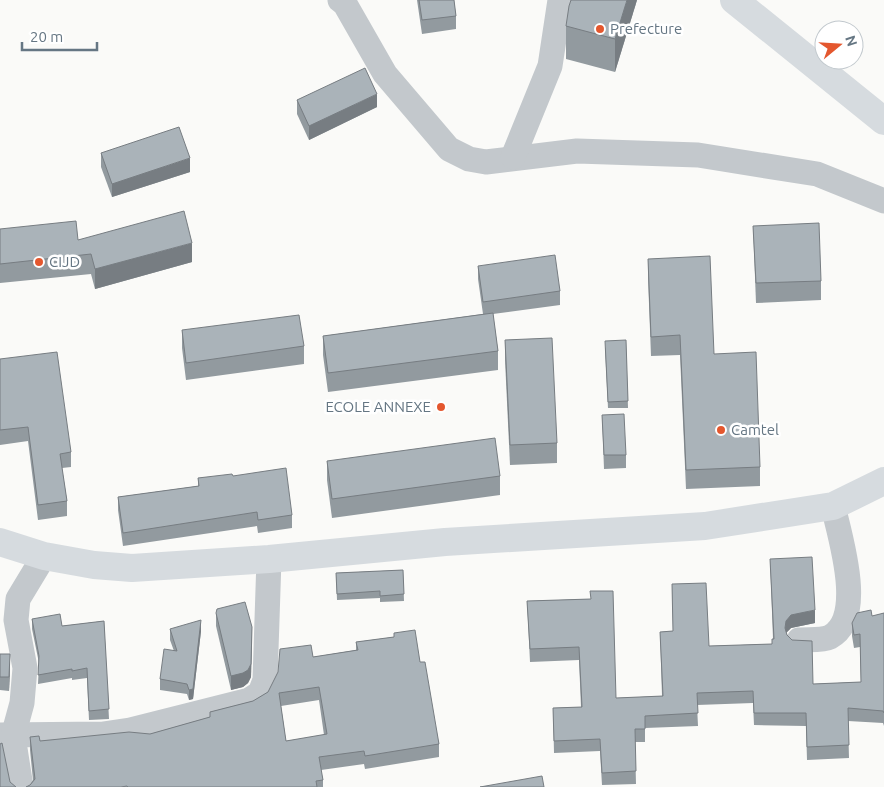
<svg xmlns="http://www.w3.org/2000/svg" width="884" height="787" font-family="Ubuntu,sans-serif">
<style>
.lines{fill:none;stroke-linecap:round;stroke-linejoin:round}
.street{stroke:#c3c8cc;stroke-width:25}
.secondary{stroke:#d6dbdf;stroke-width:28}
.wall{fill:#929a9f;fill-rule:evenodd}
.shaded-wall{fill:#777d82}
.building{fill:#aab3b9;stroke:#777d82;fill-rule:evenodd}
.poi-dot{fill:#e4572e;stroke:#fff;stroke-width:2}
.labels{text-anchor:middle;stroke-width:5;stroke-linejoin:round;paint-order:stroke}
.poi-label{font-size:15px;fill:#657683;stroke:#fff;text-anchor:start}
</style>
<rect width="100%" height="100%" fill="#fafaf8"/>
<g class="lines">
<g class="street">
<path d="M340,0L345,4L385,74L449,149L469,159L486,162L577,151L698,155L817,174L884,201"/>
<path d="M513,157L550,66L560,0"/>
<path d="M799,640C807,639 822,641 830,637C866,618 840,537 833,506"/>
<path d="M0,735L103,734L130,730L249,700L260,693L265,680L269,559"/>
<path d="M21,787L13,736L22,703L25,668L16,620L18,599L44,556"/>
</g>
<g class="secondary">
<path d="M734,0L884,121"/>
<path d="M0,542L44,556L94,565L132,568L269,559L445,542L705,526L833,506L884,481"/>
</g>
</g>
<g class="wall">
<path d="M417,0H454L456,16V29L422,34Z"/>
<path d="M637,0L615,72L566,59V26Z"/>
<path d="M297,100L377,107L309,140L297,114Z"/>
<path d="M101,153L190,172L112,197L101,167Z"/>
<path d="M753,226L821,281V300L756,303Z"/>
<path d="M0,229L78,240L192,262L95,289L91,274L0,283Z"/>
<path d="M648,259L714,354L760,467V486L686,489L680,355L651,356L648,278Z"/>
<path d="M478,266L560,291V305L493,314L498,351V370L328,392L323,355V336L483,314L478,279Z"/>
<path d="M182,330L304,346V364L186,380L182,348Z"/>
<path d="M505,340L557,443V463L510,465L505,360Z"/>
<path d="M626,340L628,408H608L605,348Z"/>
<path d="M0,359L71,452V467L62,468L67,501V516L38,520L28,441L0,445Z"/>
<path d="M602,415L626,455V468L604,469Z"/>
<path d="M327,461L500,476V495L332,518L327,480Z"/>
<path d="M233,476L292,515V528L258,533L257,526L123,546L118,510V497L198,486V478Z"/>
<path d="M770,559L815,623L791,628L786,633L813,684L861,682L860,647L854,648L852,636V623L884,613V726L883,723L848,721L849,758L807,760L806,726L754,725L753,703L697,705L698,726L645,728V742H635L636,784L602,785L600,751L554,753L553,708L581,707L579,660L530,662L527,601L590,599L616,698L662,696L660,632L673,631L672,584L709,646L772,644L773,639Z"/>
<path d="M403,570L404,601L380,602V598L337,600L336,573Z"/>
<path d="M216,613L252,640L251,677L248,683L243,687L231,690L216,626Z"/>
<path d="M32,619L62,626L104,621L109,719L89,720L87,678L72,680V678L38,684L39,663L32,629Z"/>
<path d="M170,629L201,631L193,699L189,700L187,694L160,690V679L174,651L170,640Z"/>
<path d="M394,633L420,662L439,744V757L365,769L364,764L321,770L323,780V787H26L30,785L33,780L30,750V737L40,741L150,734L210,717V712L253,701L268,692L313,657L356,650V642L394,637ZM319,700L324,735L286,741L281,706Z"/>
<path d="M0,654L10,667L9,691L0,690Z"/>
</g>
<g class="shaded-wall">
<path d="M627,0H637L615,72V39Z"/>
<path d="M377,94V107L309,140V126Z"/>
<path d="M190,158V172L112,197V184Z"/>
<path d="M192,243V262L95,289V269Z"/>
<path d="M815,610V623L791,628L786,633L785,628L786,621L791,615Z"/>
<path d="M201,620V631L193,699L189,700V690Z"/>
<path d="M252,627L251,677L248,683L243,687L231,690V676Z"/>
<path d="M10,654V667L9,691V677Z"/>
</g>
<g class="building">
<path d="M419,0H454L456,16L422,20Z"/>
<path d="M571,0H627L615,39L566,26L569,6Z"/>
<path d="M365,68L377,94L309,126L297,100Z"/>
<path d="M179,127L190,158L112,184L101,153Z"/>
<path d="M184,211L192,243L95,269L91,254L0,264V229L76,221L78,240Z"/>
<path d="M819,223L821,281L756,283L753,226Z"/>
<path d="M555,255L560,291L483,302L478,266Z"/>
<path d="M710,256L714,354L756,352L760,467L686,470L680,335L651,337L648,259Z"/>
<path d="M493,313L498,351L328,373L323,336Z"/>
<path d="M299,315L304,346L186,363L182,330Z"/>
<path d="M552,338L557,443L510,445L505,340Z"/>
<path d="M626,340L628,401L608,402L605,341Z"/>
<path d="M57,352L71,452L60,454L67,501L38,505L28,427L0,430V359Z"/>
<path d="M624,414L626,455H604L602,415Z"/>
<path d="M495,438L500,476L332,499L327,461Z"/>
<path d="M286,468L292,515L258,520L257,512L123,533L118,497L199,486L198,478L232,474L233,476Z"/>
<path d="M812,557L815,610L791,615L786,621L785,628L787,635L792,640L812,641L813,684L861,682L860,634L854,635L852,623L857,613L871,610L872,616L884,613V713L883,711L848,708L849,745L807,747L806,713H754L753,691L697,693L698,713L645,716V729H635L636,771L602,773L600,739L554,741L553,708L582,707L579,647L530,649L527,601L591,599L590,591H613L616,698L663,696L660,632L673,631L672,584L706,583L709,646L772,644V639H774L770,559Z"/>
<path d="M403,570L404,594L380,596V591L337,594L336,573Z"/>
<path d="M245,602L252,627L251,664L248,670L243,673L231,676L216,613L217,609Z"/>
<path d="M60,614L62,626L104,621L109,709L89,711L87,668L72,671V669L38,675L39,656L32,619Z"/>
<path d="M201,620L193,689L189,690L187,684L160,679L164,649L177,651L170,629Z"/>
<path d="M415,630L420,662H425L439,744L365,756L364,751L319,757L323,780L316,781L317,787H128L127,786L121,787H26L30,785L35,779L30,737L39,736L40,741L129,732L150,734L210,717V712L253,701L268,692L278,672L280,649L311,645L313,657L358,650L356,642L394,637V633ZM319,687L327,734L286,741L279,693Z"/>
<path d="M0,654H10L9,677H0Z"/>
<path d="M2,743L10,782L16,787H0V744Z"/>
<path d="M542,776L544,787H480Z"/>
</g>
<g class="poi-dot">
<circle cx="600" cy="29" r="5"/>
<circle cx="39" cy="262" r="5"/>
<circle cx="441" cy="407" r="5"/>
<circle cx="721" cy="430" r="5"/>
</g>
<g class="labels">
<g class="poi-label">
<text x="610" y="34">Prefecture</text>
<text x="49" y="267">CIJD</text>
<text x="431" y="412" text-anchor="end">ECOLE ANNEXE</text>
<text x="731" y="435">Camtel</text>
</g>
</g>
<g transform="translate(839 45) rotate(72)"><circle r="24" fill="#ffffff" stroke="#c1c8cd"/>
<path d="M0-4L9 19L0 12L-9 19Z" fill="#e4572e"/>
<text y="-8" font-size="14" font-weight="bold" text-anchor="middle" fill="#657683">N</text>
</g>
<path d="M22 42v8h75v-8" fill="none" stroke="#657683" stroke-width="2.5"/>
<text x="30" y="42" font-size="15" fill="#657683" stroke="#ffffff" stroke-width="4" paint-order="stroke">20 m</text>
</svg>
